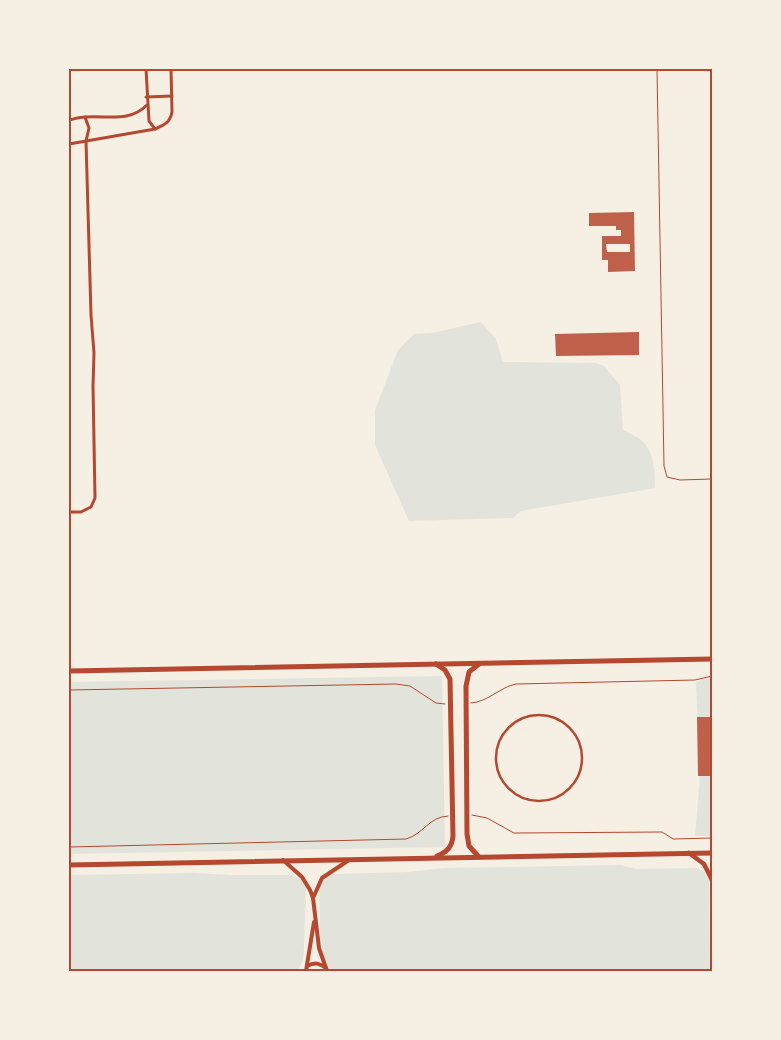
<svg xmlns="http://www.w3.org/2000/svg" width="781" height="1040" font-family="'Asap Condensed',sans-serif">
<style>
.green{fill:#e2e4dc}
.building{fill:#bf614a;fill-rule:evenodd}
.lines{fill:none;stroke-linecap:round;stroke-linejoin:round}
.path{stroke:#b5482f;stroke-width:1}
.service{stroke:#b5482f;stroke-width:1}
.pedestrian{stroke:#b5482f;stroke-width:2.5}
.minor{stroke:#b5482f;stroke-width:3}
.tertiary{stroke:#b5482f;stroke-width:4}
.secondary{stroke:#b5482f;stroke-width:4.5}
.trunk{stroke:#b5482f;stroke-width:5}
.neatline{fill:none;stroke:#b5482f;stroke-width:2}
</style>
<rect width="100%" height="100%" fill="#f6efe4"/>
<g class="green">
<path d="M481,322L496,339L503,362L596,363L604,366L620,385L623,430C629,433 636,436 641,440C655,452 655,471 655,488L521,511L513,518L409,521L375,445V410L398,350L414,334L432,333Z"/>
<path d="M442,676L445,847L69,854V682Z"/>
<path d="M708,677H712V836H695L700,775L696,682Z"/>
<path d="M621,865L636,869L695,868L705,872L709,881L710,971H329L322,950L320,937L319,887L326,876L333,874L407,872L444,868Z"/>
<path d="M194,873L232,875H292L302,880L306,887L304,949L303,960L298,971H69V875Z"/>
</g>
<g class="building">
<path d="M634,212L635,271L608,272V260H602V236H621V230H616V226H589V213ZM606,244H630V252H607Z"/>
<path d="M639,332V355L556,356L555,334Z"/>
<path d="M697,717H712V776H698Z"/>
</g>
<g class="lines">
<g class="path">
<path d="M69,690L396,684L410,686L436,703L445,704"/>
<path d="M471,703C488,702 500,687 516,684L695,680L712,676"/>
<path d="M472,815L487,818L514,833L662,832L673,839L712,838"/>
<path d="M69,847L406,839C424,834 428,817 448,816"/>
</g>
<path class="service" d="M657,69L664,466L667,477L680,480L712,479"/>
<circle class="pedestrian" cx="539" cy="758" r="43"/>
<g class="minor">
<path d="M146,69L149,121L155,129"/>
<path d="M146,97L172,96"/>
<path d="M69,120C74,119 80,117 85,117C107,115 129,123 147,105"/>
<path d="M69,144L155,129C164,125 170,123 172,112L171,69"/>
<path d="M69,512H81L91,507L95,498L93,386L94,353L91,315L86,141L89,128L85,117"/>
</g>
<g class="tertiary">
<path d="M283,860L302,877L310,890L313,898L319,948L327,971"/>
<path d="M313,898L322,878L349,860"/>
<path d="M307,966C315,962 319,963 326,968"/>
<path d="M306,971L314,922"/>
</g>
<path class="secondary" d="M689,853L704,864L712,880"/>
<g class="trunk">
<path d="M436,664L445,670L450,679L453,836C452,847 447,852 437,856"/>
<path d="M479,664L469,672L466,686L467,834L469,846L479,857"/>
<path d="M69,671L712,659"/>
<path d="M69,865L712,853"/>
</g>
</g>
<rect width="781" height="1040" fill="none" stroke="#f6efe4" stroke-width="140"/>
<rect x="70" y="70" width="641" height="900" class="neatline"/>
</svg>
